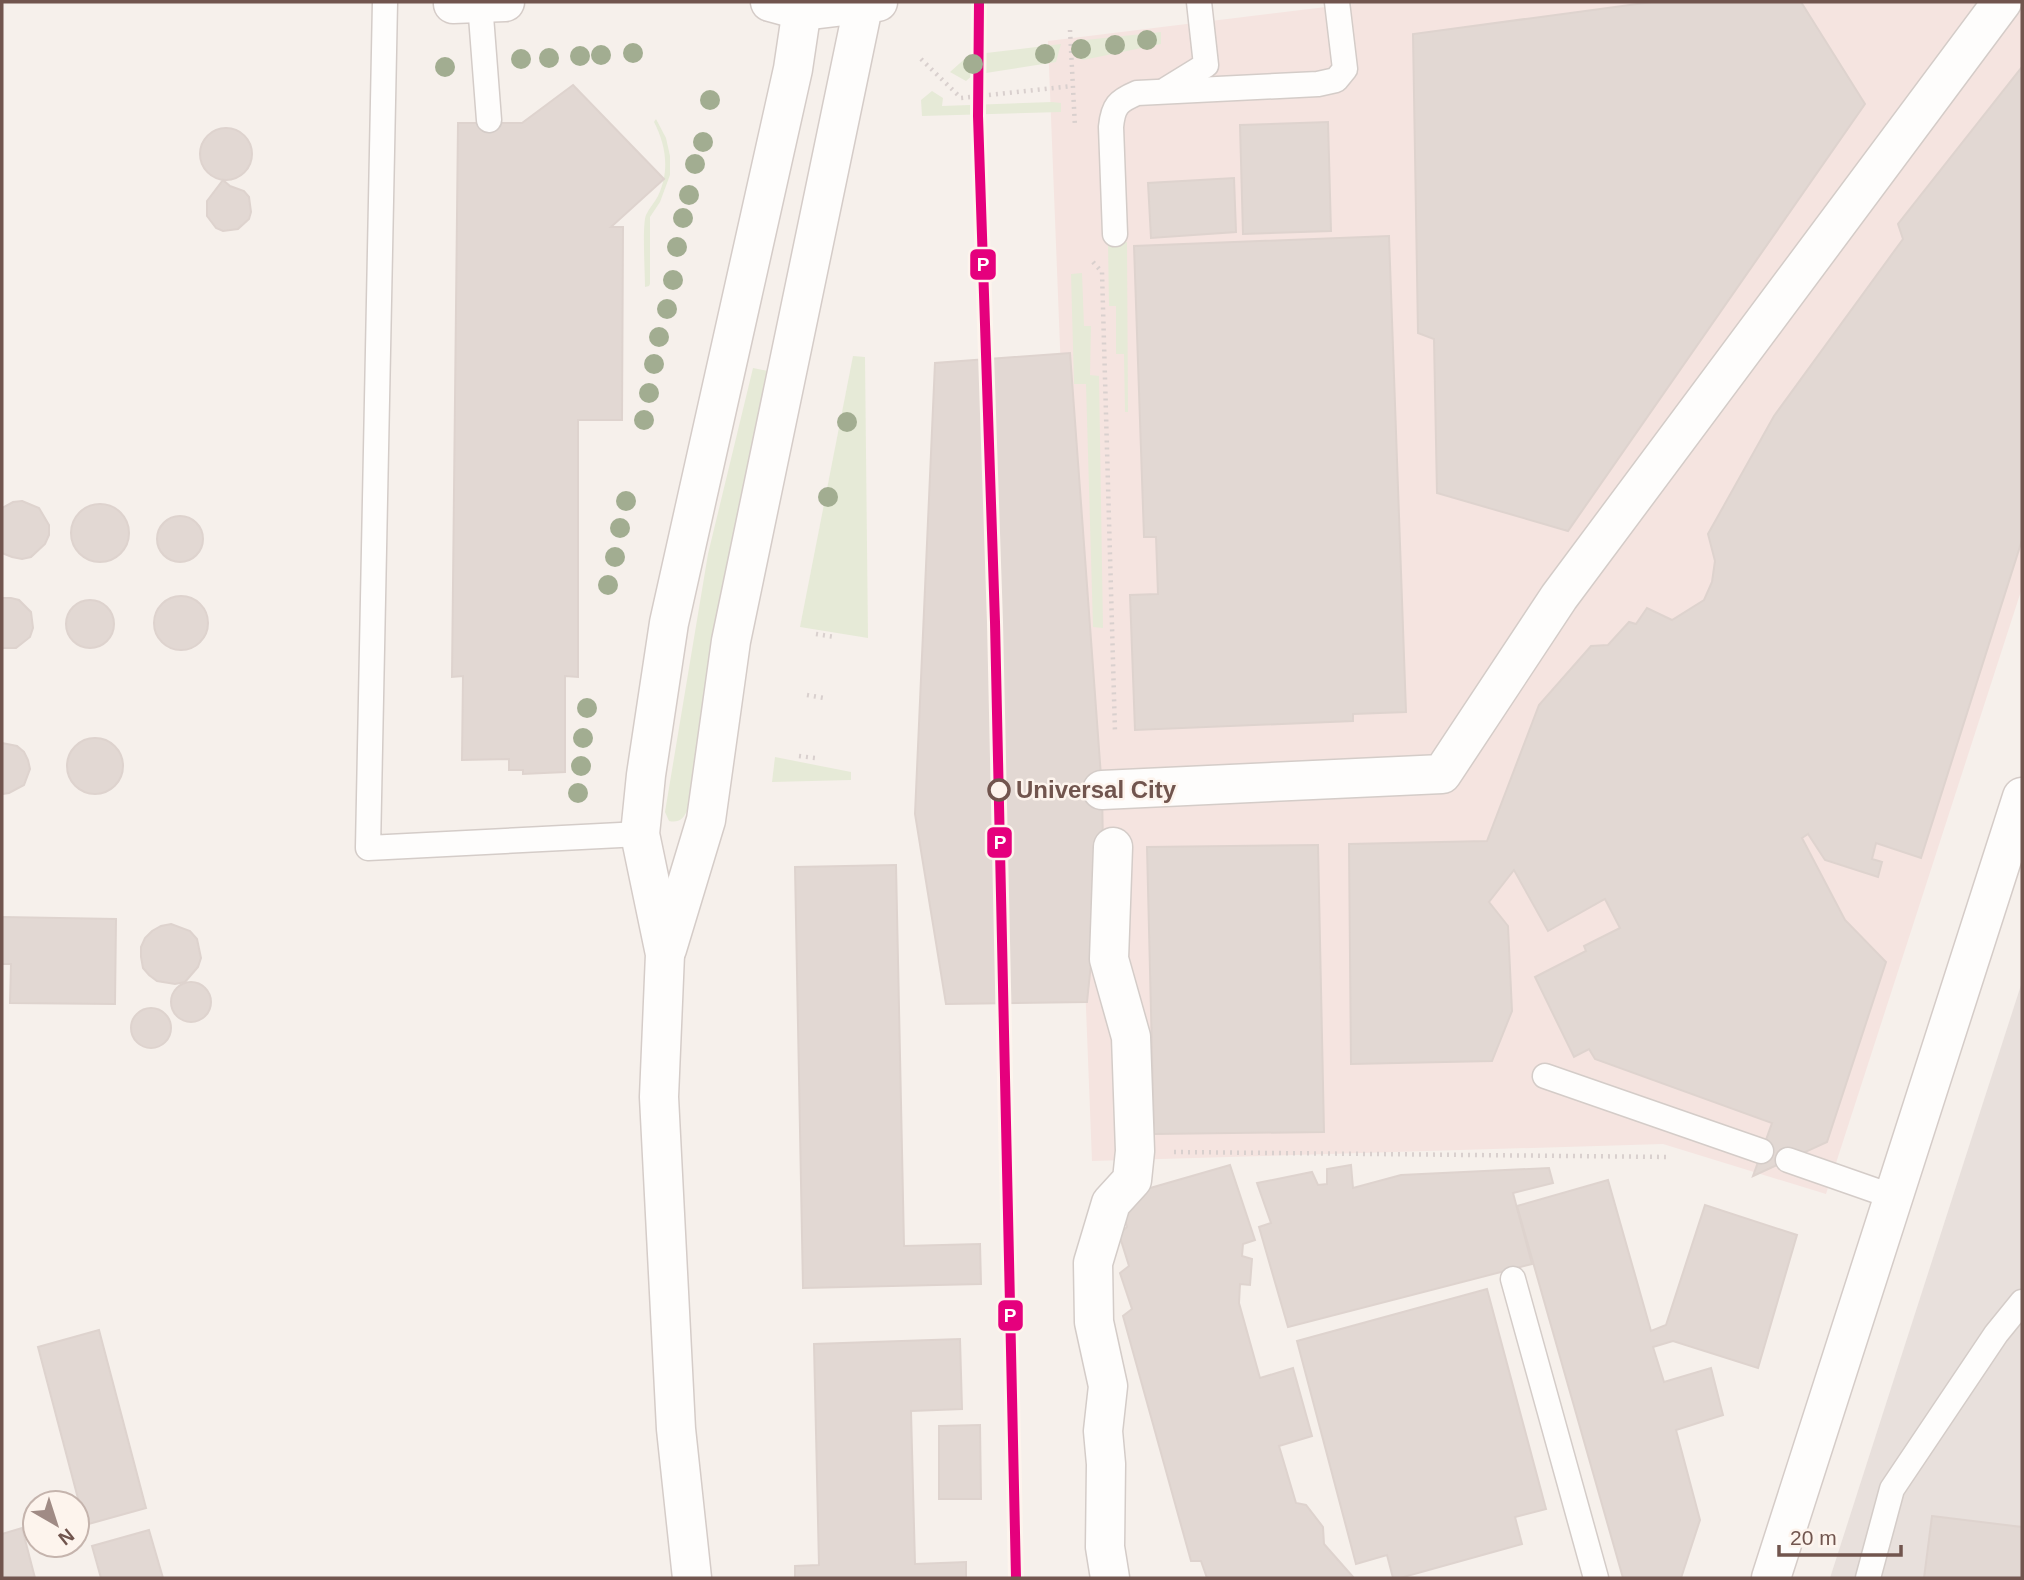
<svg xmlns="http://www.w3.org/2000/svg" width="2024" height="1580" font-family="Helvetica,sans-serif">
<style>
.commercial{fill:#f5e4e0}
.industrial{fill:#e8e0dc}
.green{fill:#e6ead7}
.building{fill:#e2d8d3;stroke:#ded3ce;stroke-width:2}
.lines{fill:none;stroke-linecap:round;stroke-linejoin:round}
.lane-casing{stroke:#d4ccc8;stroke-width:27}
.street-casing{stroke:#d4ccc8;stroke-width:41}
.secondary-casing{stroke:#d5ccc8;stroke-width:41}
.path{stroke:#d9d0ce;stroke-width:4.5;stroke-dasharray:2 5;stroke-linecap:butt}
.lane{stroke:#fefdfc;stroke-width:24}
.street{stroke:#fefdfc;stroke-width:38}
.secondary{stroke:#fefdfc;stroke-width:38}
.rail-1-casing{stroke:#fdf4ed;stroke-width:16}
.rail-1{stroke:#e5007d;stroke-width:10}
.tree{fill:#a2ad91}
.stop-dot{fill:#fdf4ed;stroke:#71554e;stroke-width:3.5}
.labels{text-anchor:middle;stroke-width:5;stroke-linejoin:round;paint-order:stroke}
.stop-label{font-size:24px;font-weight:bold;fill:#71554e;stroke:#fdf4ed;text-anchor:start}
.line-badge{stroke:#fdf4ed;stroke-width:2.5}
.badge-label{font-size:19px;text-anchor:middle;font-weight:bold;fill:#fff}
</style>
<rect width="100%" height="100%" fill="#f6f0eb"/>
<path class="commercial" d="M1367,2H2022V588L1826,1194L1663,1144L1092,1161L1048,41Z"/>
<path class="industrial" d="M2022,982V1578H1830L1902,1354Z"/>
<g class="green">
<path d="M1161,32V44L1083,60L1077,57L1074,48L1076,41Z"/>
<path d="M1061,44L1056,62L973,75L966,81L950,72L969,55Z"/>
<path d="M932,91L943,98L942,106L1052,102L1061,103V112L922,116L921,100Z"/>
<path d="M656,119L666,138L670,156V175L660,202L650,217V284L649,286L645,287C645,272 642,225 646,215C649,208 655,202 658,196C670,171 666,145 654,122Z"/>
<path d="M1127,242L1128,412H1125L1124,354H1116V306H1109L1108,243Z"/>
<path d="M1082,273L1084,326H1091L1090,375L1099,376L1103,628L1093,627L1086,384H1074L1071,274Z"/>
<path d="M853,356L865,357L868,638L800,627Z"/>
<path d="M753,368L768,371L719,610L687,811C683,819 679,823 669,821L665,812L708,554Z"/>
<path d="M775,757L851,772V780L772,782Z"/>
</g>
<g class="building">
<path d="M1652,2H1801L1865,104L1568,531L1437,493L1434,339L1418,333L1413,34Z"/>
<path d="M2022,67V540L1921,858L1876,843L1872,859L1882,862L1878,877L1825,860L1808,834L1802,838L1845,920L1886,962L1827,1142L1753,1176L1772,1123L1595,1059L1589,1049L1574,1057L1535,977L1586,951L1584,946L1620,928L1605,899L1548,931L1514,870L1489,902L1508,926L1512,1011L1492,1061L1351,1064L1349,844L1487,841L1539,705L1591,646L1608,645L1629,622L1636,624L1647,608L1672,620L1704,600L1712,582L1715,561L1708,534L1774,416L1903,239L1898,224Z"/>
<path d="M573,85L664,179L611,227H623L622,420H578V677L565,676V772L523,774V770H509V759L462,760L463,676L452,677L458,123H522Z"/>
<path d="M1328,122L1331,231L1243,234L1240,125Z"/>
<circle cx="226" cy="154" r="26"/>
<path d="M1234,178L1236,232L1151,238L1148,183Z"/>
<path d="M223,180L230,186L244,191L249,197L251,212L249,219L238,229L223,231L216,228L207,216V201Z"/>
<path d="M1389,236L1406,712L1353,714V721L1135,730L1130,595L1158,594L1156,537H1144L1134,246Z"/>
<path d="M1070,353L1102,790L1103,848L1087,1002L946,1004L915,814L935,363Z"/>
<path d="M22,501L39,508L49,525V535L45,544L31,557L22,559L12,557L2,553V508L13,502Z"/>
<circle cx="100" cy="533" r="29"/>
<circle cx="180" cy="539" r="23"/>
<circle cx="181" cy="623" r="27"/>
<path d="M2,598H11L19,600L31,612L33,628L30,637L16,648H2Z"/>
<circle cx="90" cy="624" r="24"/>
<circle cx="95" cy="766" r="28"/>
<path d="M2,743L17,746L24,752L28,760L30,769L24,785L9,793L2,794Z"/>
<path d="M1318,845L1324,1132L1154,1134L1147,847Z"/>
<path d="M896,865L904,1246L980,1244L981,1284L803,1288L795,867Z"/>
<path d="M2,917L116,919L115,1004L10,1003L11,964H2Z"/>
<path d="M171,924L190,931L197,939L201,958L198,967L185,982L175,984L157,981L149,975L143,968L141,957V947L145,938L152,931L161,926Z"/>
<circle cx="191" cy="1002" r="20"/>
<circle cx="151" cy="1028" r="20"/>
<path d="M1230,1165L1255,1240L1243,1244L1242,1256L1252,1259L1250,1285L1240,1284L1239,1303L1260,1378L1293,1368L1312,1436L1279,1446L1296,1503L1306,1505L1323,1527L1324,1544L1354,1578H1207L1201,1561H1191L1123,1316L1132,1309L1120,1273L1129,1266L1119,1234L1127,1227L1119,1197Z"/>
<path d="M1351,1165L1353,1188L1401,1175L1549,1168L1553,1183L1513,1193L1532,1264L1288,1327L1259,1227L1271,1223L1257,1183L1312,1172L1318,1185L1327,1184V1169Z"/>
<path d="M1608,1180L1651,1331L1666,1325L1705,1205L1797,1235L1758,1368L1673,1341L1653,1347L1664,1382L1711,1368L1723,1415L1676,1430L1700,1520L1681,1578H1623L1517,1206Z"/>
<path d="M1487,1289L1546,1509L1515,1517L1522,1544L1400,1578H1393L1387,1555L1356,1564L1297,1341Z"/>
<path d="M99,1330L146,1508L85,1525L38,1347Z"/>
<path d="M960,1339L962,1409L911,1411L915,1564L966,1562V1578H795V1566L819,1565L814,1344Z"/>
<path d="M980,1425L981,1499H939V1426Z"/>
<path d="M1932,1516L2022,1527V1578H1924Z"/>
<path d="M22,1528L35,1578H2V1534Z"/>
<path d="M149,1530L163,1578H101L92,1546Z"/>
</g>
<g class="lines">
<defs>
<g id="lane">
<path d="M385,2L368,848L640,834"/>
<path d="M480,3L489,120"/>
<path d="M1167,89L1206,65L1199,2"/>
<path d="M1115,234L1111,127C1113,106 1118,101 1137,93L1318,84L1336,80L1345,69L1337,2"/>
<path d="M1545,1076L1761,1151"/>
<path d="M1788,1160L1894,1197"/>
<path d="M1513,1279L1596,1578"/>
<path d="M1868,1578L1892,1489L1996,1334L2022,1302"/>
</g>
<g id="street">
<path d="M1102,790L1442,774L1559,597L2002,2"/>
<path d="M1110,1578L1105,1547L1106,1464L1103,1431L1108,1386L1094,1322L1093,1263L1111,1203L1132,1180L1135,1151L1131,1037L1109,959L1113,847"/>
</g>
<g id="secondary">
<path d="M770,2L803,11L878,2"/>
<path d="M453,4L505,2"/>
<path d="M667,949L706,820L731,641L864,2"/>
<path d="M692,1578L676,1429L659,1097L665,954L640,834L646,775L669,623L793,69L803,2"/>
<path d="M1771,1578L2022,797"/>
</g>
</defs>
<use href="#lane" class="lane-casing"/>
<use href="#street" class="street-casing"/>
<use href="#secondary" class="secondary-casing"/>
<g class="path">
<path d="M1070,30L1075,127"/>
<path d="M921,59L961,98L1072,86"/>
<path d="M1093,262L1102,272L1115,732"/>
<path d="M816,634L835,637"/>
<path d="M807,695L824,698"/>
<path d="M799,756L815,758"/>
<path d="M1174,1152L1670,1157"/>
</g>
<use href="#lane" class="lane"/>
<use href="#street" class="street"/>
<use href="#secondary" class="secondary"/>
<defs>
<path id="rail-1" d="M979,2L978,116L995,622L1016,1578"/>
</defs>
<use href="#rail-1" class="rail-1-casing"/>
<use href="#rail-1" class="rail-1"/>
</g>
<g class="tree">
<circle cx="1147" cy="40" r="10"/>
<circle cx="1115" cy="45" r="10"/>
<circle cx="1081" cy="49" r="10"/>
<circle cx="633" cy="53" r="10"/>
<circle cx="1045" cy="54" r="10"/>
<circle cx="601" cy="55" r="10"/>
<circle cx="580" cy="56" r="10"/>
<circle cx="549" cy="58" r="10"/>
<circle cx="521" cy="59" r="10"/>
<circle cx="973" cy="64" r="10"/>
<circle cx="445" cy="67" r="10"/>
<circle cx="710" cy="100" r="10"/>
<circle cx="703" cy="142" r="10"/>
<circle cx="695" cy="164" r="10"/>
<circle cx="689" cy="195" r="10"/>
<circle cx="683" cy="218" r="10"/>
<circle cx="677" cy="247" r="10"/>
<circle cx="673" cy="280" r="10"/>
<circle cx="667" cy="309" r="10"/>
<circle cx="659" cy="337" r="10"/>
<circle cx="654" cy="364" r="10"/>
<circle cx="649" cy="393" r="10"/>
<circle cx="644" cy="420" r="10"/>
<circle cx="847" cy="422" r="10"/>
<circle cx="828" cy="497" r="10"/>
<circle cx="626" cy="501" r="10"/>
<circle cx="620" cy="528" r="10"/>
<circle cx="615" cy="557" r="10"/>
<circle cx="608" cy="585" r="10"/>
<circle cx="587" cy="708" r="10"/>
<circle cx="583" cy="738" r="10"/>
<circle cx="581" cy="766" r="10"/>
<circle cx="578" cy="793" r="10"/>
</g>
<circle class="stop-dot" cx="999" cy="790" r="10"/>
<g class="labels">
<g class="stop-label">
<text x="1016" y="798">Universal City</text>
</g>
</g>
<g class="line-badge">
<rect x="969" y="248" width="28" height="33" rx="7" fill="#e5007d"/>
<rect x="986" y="826" width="27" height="33" rx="7" fill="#e5007d"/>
<rect x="997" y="1299" width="27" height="33" rx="7" fill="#e5007d"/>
</g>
<g class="badge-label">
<text x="983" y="271">P</text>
<text x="1000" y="849">P</text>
<text x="1010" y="1322">P</text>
</g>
<rect width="2024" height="1580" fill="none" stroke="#71554e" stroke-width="7"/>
<g transform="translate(56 1524) rotate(141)"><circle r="33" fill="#fdf4ed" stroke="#c5b4ad" stroke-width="2"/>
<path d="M0-5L12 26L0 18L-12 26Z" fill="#a08b85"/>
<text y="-10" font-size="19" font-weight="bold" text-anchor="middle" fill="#71554e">N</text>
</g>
<path d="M1779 1545v10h122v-10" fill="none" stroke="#71554e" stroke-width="3.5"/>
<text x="1790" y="1545" font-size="21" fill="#71554e" stroke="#fdf4ed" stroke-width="5" paint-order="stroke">20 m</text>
</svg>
